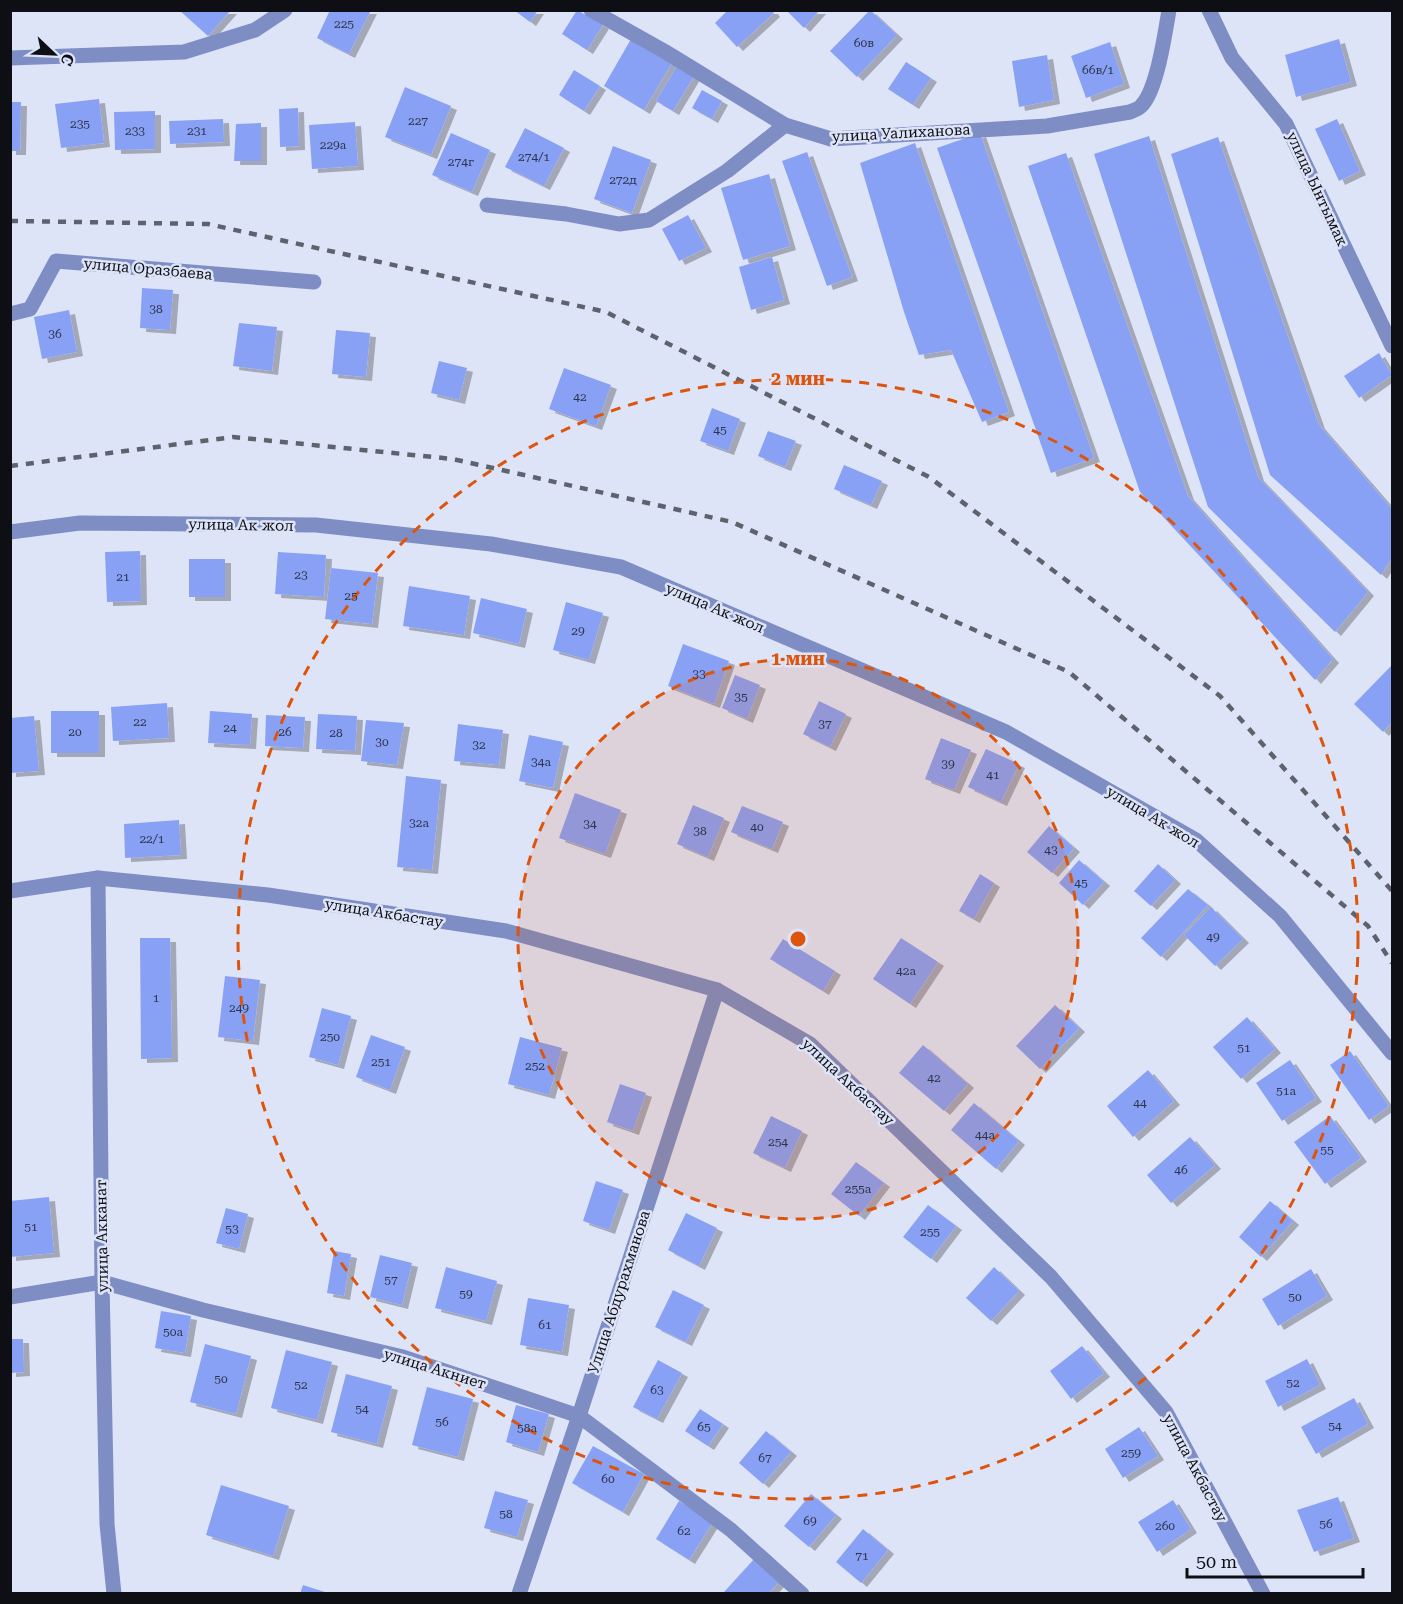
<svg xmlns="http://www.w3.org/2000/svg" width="1403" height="1604" font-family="'Roboto Serif',serif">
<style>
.building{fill:#89a1f4;filter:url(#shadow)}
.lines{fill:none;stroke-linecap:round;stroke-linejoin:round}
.minor{stroke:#7e8ec4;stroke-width:15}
.rail{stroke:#5e626d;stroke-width:4.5;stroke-dasharray:8 8;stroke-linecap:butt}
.ring{fill:none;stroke:#dd550c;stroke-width:3;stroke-dasharray:10 8}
.labels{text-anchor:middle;stroke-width:5;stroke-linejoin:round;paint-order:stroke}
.number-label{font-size:12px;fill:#2c344d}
.street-label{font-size:15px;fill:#0d0f15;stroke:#dee4f8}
.centre{fill:#dd550c;stroke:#dee4f8;stroke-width:3}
.ring-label{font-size:18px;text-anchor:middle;font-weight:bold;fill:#dd550c;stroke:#dee4f8;stroke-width:5;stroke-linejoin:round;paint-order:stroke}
</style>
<defs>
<filter id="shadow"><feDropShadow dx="6" dy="4" stdDeviation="0" flood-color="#0004"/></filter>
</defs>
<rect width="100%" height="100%" fill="#dee4f8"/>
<g class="building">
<path d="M179,10H231L208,36Z"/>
<path d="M330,10H371L349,54L317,38Z"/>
<path d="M514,10H538L530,22Z"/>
<path d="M577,10L603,25L587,50L562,34Z"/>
<path d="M728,10H772L774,13L737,47L715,23Z"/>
<path d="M786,10H820L804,28Z"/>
<path d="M870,10L897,35L857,77L830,51Z"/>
<path d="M631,39L672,63L644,110L604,86Z"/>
<path d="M1339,39L1351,82L1296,97L1285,55Z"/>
<path d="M1110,42L1124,84L1086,98L1071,56Z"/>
<path d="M1047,55L1054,100L1019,107L1012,61Z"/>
<path d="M906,62L931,78L913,105L888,89Z"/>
<path d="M677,66L694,76L673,111L656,101Z"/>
<path d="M574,70L600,86L584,111L559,95Z"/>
<path d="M405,87L451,106L431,155L385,137Z"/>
<path d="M702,90L722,101L712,119L692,108Z"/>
<path d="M99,99L104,143L61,148L55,104Z"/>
<path d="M10,102H21L20,151H10Z"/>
<path d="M298,108L299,146L280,147L279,109Z"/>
<path d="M155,111V149L115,150L114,112Z"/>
<path d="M223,119L224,142L170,144L169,121Z"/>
<path d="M1337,119L1360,171L1339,181L1315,129Z"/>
<path d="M355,122L358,166L312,169L309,125Z"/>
<path d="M261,123V161H234L236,124Z"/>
<path d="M525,128L564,148L544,186L505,167Z"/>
<path d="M451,133L490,150L472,192L432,175Z"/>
<path d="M980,133L1094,458L1051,473L937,148Z"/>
<path d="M1149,136L1258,477L1368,592L1335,632L1208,507L1094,154Z"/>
<path d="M1218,137L1319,425L1392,509V558L1381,575L1270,475L1171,154Z"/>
<path d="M915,143L1009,412L982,422L951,350L919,355L904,312L860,163Z"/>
<path d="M613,146L651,160L632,213L594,199Z"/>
<path d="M807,152L852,277L827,286L782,161Z"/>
<path d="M1066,153L1188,496L1333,659L1315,680L1140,492L1028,166Z"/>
<path d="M769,174L790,246L743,260L721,188Z"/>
<path d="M688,215L706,248L679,261L662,229Z"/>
<path d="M772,257L784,300L751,310L739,267Z"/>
<path d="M142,288L173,290L170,330L140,328Z"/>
<path d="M69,310L77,352L42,359L34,317Z"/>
<path d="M239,323L277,327L272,371L233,366Z"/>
<path d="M336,330L370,333L366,377L332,374Z"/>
<path d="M1379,353L1392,375L1359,398L1344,376Z"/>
<path d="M439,361L467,368L459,400L431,393Z"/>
<path d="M564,368L611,385L596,426L549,409Z"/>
<path d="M712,408L740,419L728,451L700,441Z"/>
<path d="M768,431L796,441L785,467L758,456Z"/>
<path d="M844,465L882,481L871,505L834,489Z"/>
<path d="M140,551L141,601L107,602L105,552Z"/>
<path d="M278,552L326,555L324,597L275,594Z"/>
<rect x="189" y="559" width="36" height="38"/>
<path d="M331,568L378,573L372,624L325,619Z"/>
<path d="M409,586L470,596L464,635L403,626Z"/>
<path d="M481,598L527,609L519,644L473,633Z"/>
<path d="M566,602L603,613L589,660L553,650Z"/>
<path d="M683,644L729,661L714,704L668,686Z"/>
<path d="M1392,665V722L1383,732L1354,704Z"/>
<path d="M735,675L760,685L747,719L722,708Z"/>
<path d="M819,701L846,714L830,747L803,734Z"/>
<path d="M167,703L169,738L113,741L111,707Z"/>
<rect x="51" y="711" width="48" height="42"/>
<path d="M210,711L252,714L250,745L208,743Z"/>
<path d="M318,714L357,716L355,751L316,749Z"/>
<path d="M266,715L305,717L303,748L265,746Z"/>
<path d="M34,716L39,771L10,773V718Z"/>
<path d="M366,720L404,723L397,765L361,761Z"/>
<path d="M458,724L503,730L499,765L454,761Z"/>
<path d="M529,735L563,742L553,788L519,781Z"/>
<path d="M941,738L971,750L954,790L925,779Z"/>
<path d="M986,749L1019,764L1001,802L968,787Z"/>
<path d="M406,776L441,780L432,870L397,867Z"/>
<path d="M575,793L621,810L605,854L559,838Z"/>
<path d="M693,805L724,818L708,857L677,844Z"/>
<path d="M742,806L783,822L772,849L731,832Z"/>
<path d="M179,820L181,855L125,858L124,824Z"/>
<path d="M1049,826L1074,848L1052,873L1027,852Z"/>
<path d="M1079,860L1104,882L1083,905L1059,883Z"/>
<path d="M1158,864L1175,880L1151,906L1134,891Z"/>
<path d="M980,874L994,883L974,919L959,911Z"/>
<path d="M1188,889L1208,905L1161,957L1141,938Z"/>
<path d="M1211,907L1243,939L1215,966L1184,935Z"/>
<path d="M140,938H170L172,1058L141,1059Z"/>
<path d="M901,938L938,962L910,1004L873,979Z"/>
<path d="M783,939L835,971L823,991L770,959Z"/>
<path d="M225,976L260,980L253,1041L218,1037Z"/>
<path d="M1055,1005L1079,1028L1040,1069L1016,1046Z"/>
<path d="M322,1008L351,1016L338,1065L309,1057Z"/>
<path d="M1247,1017L1275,1049L1241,1079L1213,1047Z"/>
<path d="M371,1035L405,1047L390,1090L356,1077Z"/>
<path d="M520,1037L562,1048L549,1095L508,1084Z"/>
<path d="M923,1045L968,1084L944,1111L899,1073Z"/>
<path d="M1350,1051L1389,1106L1369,1120L1330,1065Z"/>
<path d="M1290,1060L1316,1098L1282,1121L1256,1083Z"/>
<path d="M1148,1070L1174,1101L1133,1137L1107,1106Z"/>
<path d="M620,1084L646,1093L633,1131L607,1122Z"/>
<path d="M974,1103L1019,1141L996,1169L951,1130Z"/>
<path d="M771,1116L802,1131L785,1168L753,1153Z"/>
<path d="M1330,1116L1361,1158L1325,1184L1294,1142Z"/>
<path d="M1190,1137L1215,1165L1171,1203L1147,1175Z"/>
<path d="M856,1162L884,1183L859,1216L831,1194Z"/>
<path d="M596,1181L623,1190L609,1230L583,1221Z"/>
<path d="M49,1197L54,1253L10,1257V1201Z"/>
<path d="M1270,1201L1293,1221L1261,1257L1239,1237Z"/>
<path d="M928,1205L956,1226L931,1259L903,1237Z"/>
<path d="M226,1208L248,1214L239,1249L216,1243Z"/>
<path d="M686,1213L717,1228L699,1266L668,1250Z"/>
<path d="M334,1251L351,1254L344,1296L327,1293Z"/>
<path d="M380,1255L412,1263L402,1305L370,1297Z"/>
<path d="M446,1267L497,1281L486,1321L435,1308Z"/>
<path d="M994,1267L1019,1291L991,1321L966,1298Z"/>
<path d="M1311,1269L1327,1296L1278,1326L1262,1299Z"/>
<path d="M673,1290L704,1305L686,1342L655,1327Z"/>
<path d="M528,1298L569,1305L562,1352L520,1345Z"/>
<path d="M161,1311L191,1316L185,1353L155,1348Z"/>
<path d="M10,1339H23L24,1372L10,1373Z"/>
<path d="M205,1344L251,1356L236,1414L190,1402Z"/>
<path d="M1082,1346L1104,1373L1071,1399L1050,1371Z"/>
<path d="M286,1350L332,1362L317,1420L271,1408Z"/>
<path d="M1307,1359L1320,1385L1278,1407L1265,1381Z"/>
<path d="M658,1360L682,1373L657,1419L633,1407Z"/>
<path d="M346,1374L392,1386L377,1444L331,1432Z"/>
<path d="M427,1387L473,1399L458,1457L412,1445Z"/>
<path d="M1354,1398L1368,1424L1316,1454L1301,1427Z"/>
<path d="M516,1405L549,1414L538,1452L506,1442Z"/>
<path d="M700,1409L723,1424L708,1446L685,1431Z"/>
<path d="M1139,1427L1158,1456L1123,1478L1105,1449Z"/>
<path d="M766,1431L791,1452L763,1484L739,1463Z"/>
<path d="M593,1446L644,1474L623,1512L572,1483Z"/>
<path d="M221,1485L289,1506L273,1556L206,1535Z"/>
<path d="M495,1491L528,1500L517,1537L484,1528Z"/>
<path d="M811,1494L836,1515L809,1547L784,1526Z"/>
<path d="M1338,1497L1354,1538L1314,1552L1297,1510Z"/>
<path d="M1173,1500L1191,1529L1157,1552L1138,1522Z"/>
<path d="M679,1501L713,1522L689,1560L656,1539Z"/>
<path d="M863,1529L888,1550L861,1583L836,1562Z"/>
<path d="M755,1558L780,1581L768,1594H726L724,1592Z"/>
<path d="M303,1585L328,1593V1594H300Z"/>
</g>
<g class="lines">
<g class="minor">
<path d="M591,10L664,51L785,125L831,139L1047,126L1130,112C1134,110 1139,109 1142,105C1157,89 1165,34 1169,10"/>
<path d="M1209,10L1232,58L1286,124L1392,346"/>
<path d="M10,58L184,52L255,30L285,10"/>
<path d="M487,205L566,214L619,224L649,220L727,171L785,125"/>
<path d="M10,314L30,309L56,261L314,282"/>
<path d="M10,532L80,523L316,525L491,544L621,567L1006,732L1196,840L1280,916L1392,1053"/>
<path d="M98,878L102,1282L107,1524L114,1594"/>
<path d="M10,891L98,878L268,895L506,931L717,990L810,1044L1051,1277L1166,1412L1263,1594"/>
<path d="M10,1297L102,1282L203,1310L403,1357L579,1416L731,1530L802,1594"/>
<path d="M519,1594L579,1416L717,990"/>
</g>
<g class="rail">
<path d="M10,221L208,224L606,312L929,477L1220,696L1392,891"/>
<path d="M10,466L233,437L453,459L732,522L1069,672L1368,926L1392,963"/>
</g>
</g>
<circle cx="798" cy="939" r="280" fill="#dd550c" fill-opacity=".12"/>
<g class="ring">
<circle cx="798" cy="939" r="280"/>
<circle cx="798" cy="939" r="560"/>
</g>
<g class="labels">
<g class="number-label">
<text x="344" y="28">225</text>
<text x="864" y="47">60в</text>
<text x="1098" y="74">66в/1</text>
<text x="418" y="125">227</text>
<text x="80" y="128">235</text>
<text x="135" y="135">233</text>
<text x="197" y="135">231</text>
<text x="333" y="149">229а</text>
<text x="534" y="161">274/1</text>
<text x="461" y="166">274г</text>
<text x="623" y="184">272д</text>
<text x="156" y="313">38</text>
<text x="55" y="338">36</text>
<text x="580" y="401">42</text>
<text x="720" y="434">45</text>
<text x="301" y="579">23</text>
<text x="123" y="581">21</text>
<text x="351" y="600">25</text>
<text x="578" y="635">29</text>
<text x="699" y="678">33</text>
<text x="741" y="701">35</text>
<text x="140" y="726">22</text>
<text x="825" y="728">37</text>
<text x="230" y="732">24</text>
<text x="75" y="736">20</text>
<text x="285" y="736">26</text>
<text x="336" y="737">28</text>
<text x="382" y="746">30</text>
<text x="479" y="749">32</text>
<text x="541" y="766">34а</text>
<text x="948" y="768">39</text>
<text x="993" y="779">41</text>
<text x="419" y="827">32а</text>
<text x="590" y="828">34</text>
<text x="757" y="831">40</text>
<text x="700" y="835">38</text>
<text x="152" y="843">22/1</text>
<text x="1051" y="854">43</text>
<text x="1081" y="887">45</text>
<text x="1213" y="941">49</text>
<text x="906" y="975">42а</text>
<text x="156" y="1002">1</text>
<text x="239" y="1012">249</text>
<text x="330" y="1041">250</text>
<text x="1244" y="1052">51</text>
<text x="381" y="1066">251</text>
<text x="535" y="1070">252</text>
<text x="934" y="1082">42</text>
<text x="1286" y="1095">51а</text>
<text x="1140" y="1107">44</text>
<text x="985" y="1139">44а</text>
<text x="778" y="1146">254</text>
<text x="1327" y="1154">55</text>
<text x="1181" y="1174">46</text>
<text x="858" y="1193">255а</text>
<text x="31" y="1231">51</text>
<text x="232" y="1233">53</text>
<text x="930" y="1236">255</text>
<text x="391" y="1284">57</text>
<text x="466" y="1298">59</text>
<text x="1295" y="1301">50</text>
<text x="545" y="1329">61</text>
<text x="173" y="1336">50а</text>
<text x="221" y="1383">50</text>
<text x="1293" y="1387">52</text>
<text x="301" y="1389">52</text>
<text x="657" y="1394">63</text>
<text x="362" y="1413">54</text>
<text x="442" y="1426">56</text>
<text x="1335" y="1430">54</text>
<text x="704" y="1431">65</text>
<text x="527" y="1432">58а</text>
<text x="1131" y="1457">259</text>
<text x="765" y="1462">67</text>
<text x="608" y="1483">60</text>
<text x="506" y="1518">58</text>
<text x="810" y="1525">69</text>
<text x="1326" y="1528">56</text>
<text x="1165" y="1530">260</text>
<text x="684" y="1535">62</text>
<text x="862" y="1560">71</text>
</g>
<g class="street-label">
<text transform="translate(901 133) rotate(-3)" y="5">улица Уалиханова</text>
<text transform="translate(1317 189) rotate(65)" y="5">улица Ынтымак</text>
<text transform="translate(148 269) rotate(5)" y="5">улица Оразбаева</text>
<text transform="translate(241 525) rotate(1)" y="5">улица Ак жол</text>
<text transform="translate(715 608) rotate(23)" y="5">улица Ак жол</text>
<text transform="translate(1153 817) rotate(31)" y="5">улица Ак жол</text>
<text transform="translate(384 913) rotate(9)" y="5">улица Акбастау</text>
<text transform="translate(848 1082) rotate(43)" y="5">улица Акбастау</text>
<text transform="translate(102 1236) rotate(-91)" y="5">улица Акканат</text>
<text transform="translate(619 1292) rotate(-72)" y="5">Улица Абдурахманова</text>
<text transform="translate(435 1369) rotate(17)" y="5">улица Акниет</text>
<text transform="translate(1195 1468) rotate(62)" y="5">улица Акбастау</text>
</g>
</g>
<circle cx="798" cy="939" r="9" class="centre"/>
<g class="ring-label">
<text x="798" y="385">2 мин</text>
<text x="798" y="665">1 мин</text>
</g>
<rect width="1403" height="1604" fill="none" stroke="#0d0f15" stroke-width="24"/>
<g transform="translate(54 54) rotate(113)" stroke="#dee4f8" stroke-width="4.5" paint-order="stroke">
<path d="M0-4.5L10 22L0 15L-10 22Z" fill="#0d0f15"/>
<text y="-9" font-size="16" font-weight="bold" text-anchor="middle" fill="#0d0f15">С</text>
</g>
<path d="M1187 1568v9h176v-9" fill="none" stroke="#0d0f15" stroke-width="3"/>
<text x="1196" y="1568" font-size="18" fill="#0d0f15" stroke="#dee4f8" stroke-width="4.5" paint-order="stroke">50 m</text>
</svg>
